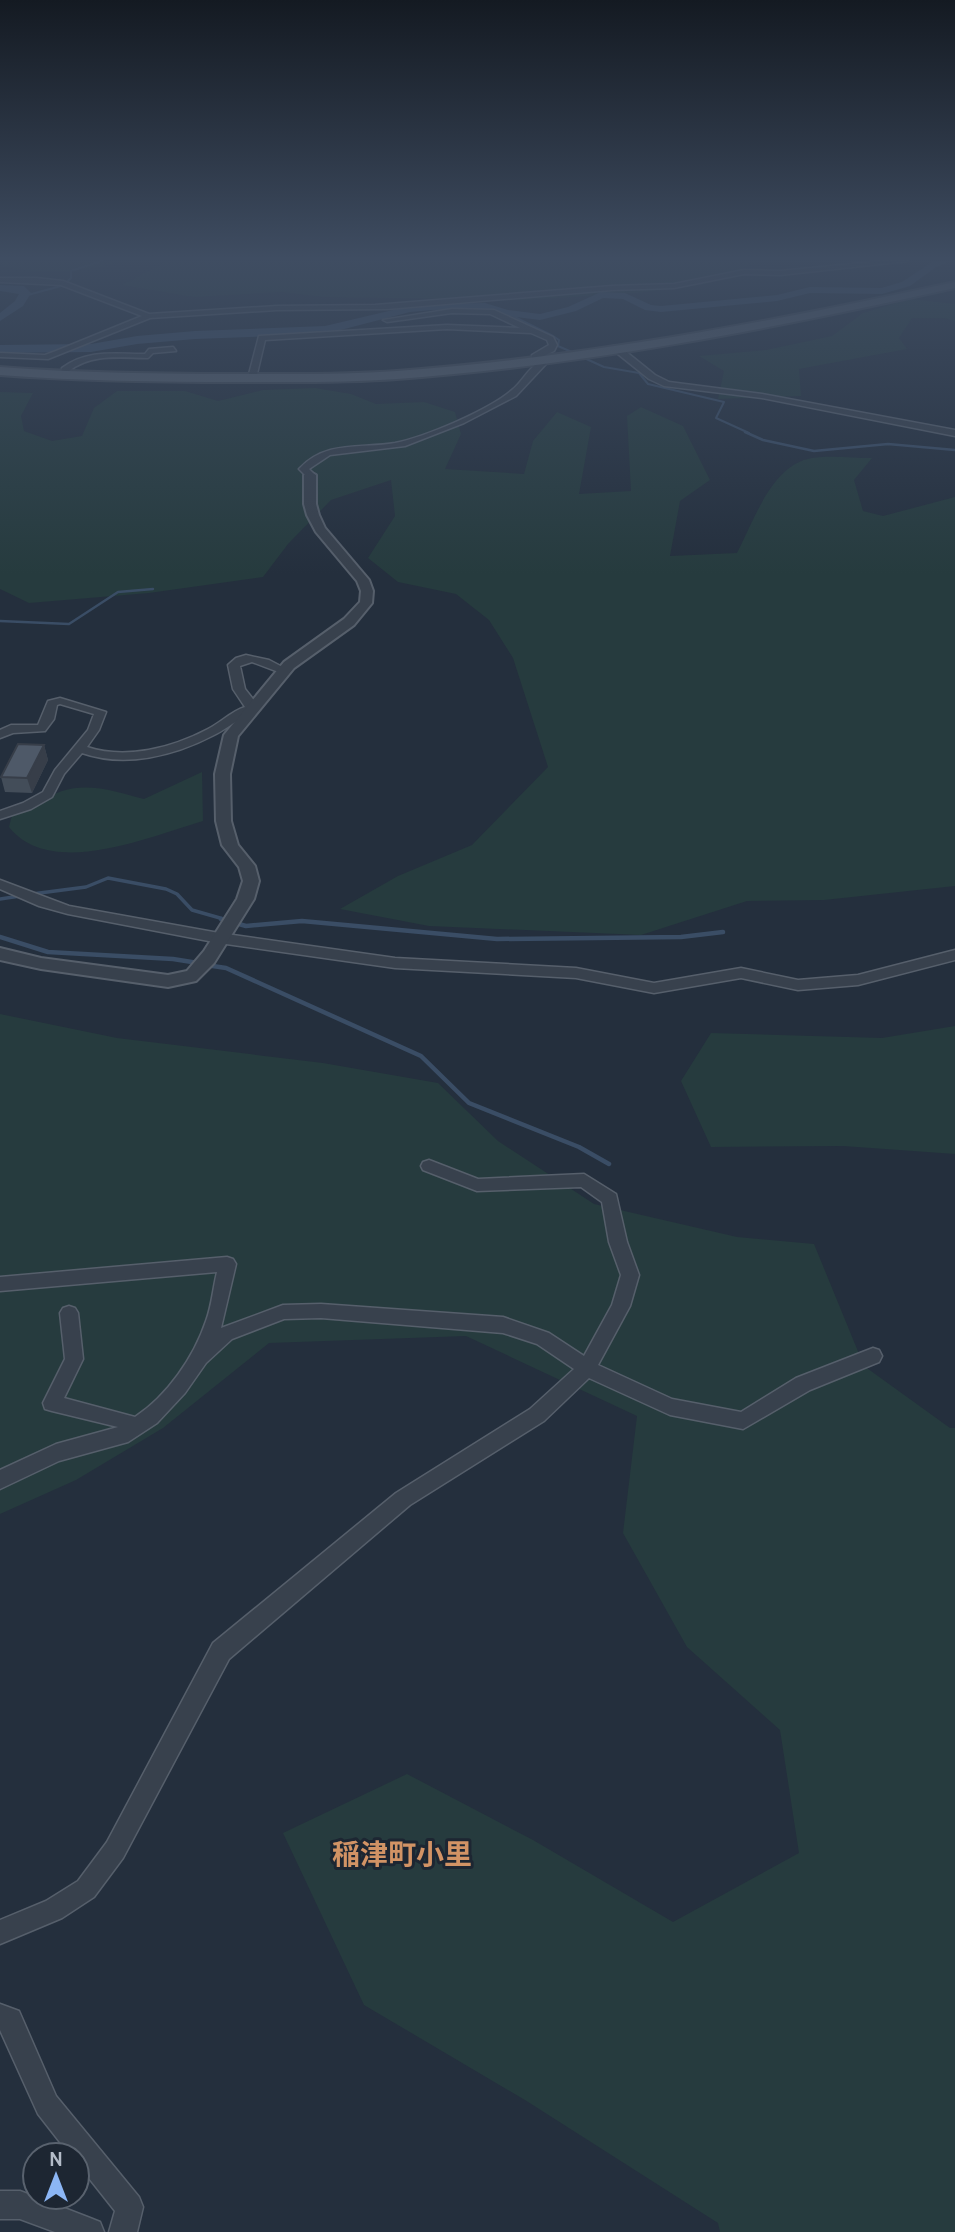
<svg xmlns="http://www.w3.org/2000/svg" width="955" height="2232" font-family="Cabin,'Noto Sans JP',sans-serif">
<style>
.green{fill:#263b3e}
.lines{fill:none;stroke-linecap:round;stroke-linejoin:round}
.stream-far3{stroke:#3a4d65;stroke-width:2}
.stream-far2{stroke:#3a4d65;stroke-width:2.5}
.stream-far1{stroke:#3a4d65;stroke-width:3.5}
.stream{stroke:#3a4d65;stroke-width:4.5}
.river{fill:#3a4d65;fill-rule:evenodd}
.minor-casing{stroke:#565f6b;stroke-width:3}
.tertiary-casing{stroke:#565f6b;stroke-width:4}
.primary-casing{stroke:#414a56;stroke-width:4}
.minor{fill:#38414d;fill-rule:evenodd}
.tertiary{fill:#38414d;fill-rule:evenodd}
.primary{fill:#56606d;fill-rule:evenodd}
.wall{fill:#434d59}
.shaded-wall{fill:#373e49}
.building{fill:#4e5968;stroke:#373e49;stroke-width:2}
.labels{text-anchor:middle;stroke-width:6;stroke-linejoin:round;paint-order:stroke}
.near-quarter-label{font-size:28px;font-weight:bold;fill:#d29365;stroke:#1d2632}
</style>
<rect width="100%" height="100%" fill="#242f3d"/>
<g class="green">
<path d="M0,261H125C81,272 44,277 0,265Z"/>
<path d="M163,261H760L707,284L637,293L524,300L324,297L282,292L194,297L122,285L166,262Z"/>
<path d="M910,299L955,304V321L944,318H912L899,338L907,349L799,369L801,396L718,399L724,371L699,356L766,350L832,336L863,313Z"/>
<path d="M315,388L351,394L376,404L424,402L455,412L461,434L445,469L524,474L533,441L557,412L591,427L579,494L631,491L627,416L641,407L683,426L710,480L680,501L670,556L737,553C754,521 771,465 812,458C831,455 853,458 872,458L854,480L863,511L883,516L955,497V886L824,900L747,901L641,935L429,926L340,909L398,876L472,845L548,767L513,658L489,620L456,594L398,582L368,558L395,516L391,480L331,500L288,544L263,577L149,593L29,603L0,589V392L33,393L21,416L24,431L52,441L82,436L94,408L117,391H185L218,401L263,390Z"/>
<path d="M202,772L203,821C151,836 51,880 9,827L12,815C29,808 45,797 62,791C89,782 118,792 144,799Z"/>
<path d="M0,1014L117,1038L323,1063L438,1083L498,1141L594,1204L737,1237L814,1244L864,1366L950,1428H955V2232H720L718,2223L525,2100L364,2005L283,1833L407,1774L533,1840L673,1922L799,1853L780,1730L687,1647L623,1533L637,1416L466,1336L269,1343L163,1428L76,1480L0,1514Z"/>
<path d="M955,1026V1154L843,1146L711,1147L681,1081L711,1033L882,1038Z"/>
</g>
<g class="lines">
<g class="stream-far3">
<path d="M66,283L71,278V271L102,261"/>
<path d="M24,296L61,286"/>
<path d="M507,313L553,336L559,340L558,346L574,353"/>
<path d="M582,357L604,367L639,373L648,384L724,402L716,418L749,433"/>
</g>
<g class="stream-far2">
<path d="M745,432L763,440L814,451L888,444L955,450"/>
<path d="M0,621L69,624L118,592L153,589"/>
</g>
<g class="stream-far1">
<path d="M32,894L86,887L108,878L166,889L177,894L192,910L227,920"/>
<path d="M0,899L20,896"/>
</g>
<g class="stream">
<path d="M221,919L246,926L302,921L497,939L681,937L723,932"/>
<path d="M0,937L48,952L173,959L198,963"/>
<path d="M206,965L226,968L421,1056L469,1103L579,1147L609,1164"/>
</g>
<g class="river">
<path d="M934,261H951L936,267L910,286L882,294L810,293L777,301L661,312L645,310L623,299L603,298L576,311L540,320L507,316L484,309L432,310L410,312L325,334L195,339L137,344L91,352L0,353V345L91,344L137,336L195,331L325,326L410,306L432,304L485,303L508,310L540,314L568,307L601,292L625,293L651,305L661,306L777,295L810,287L881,288L902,282Z"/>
<path d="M0,285L24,286L31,293L23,306L0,321V313L15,301L19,294L0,291Z"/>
</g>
<defs>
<g id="minor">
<path d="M882,261H908L780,275L744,274L674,288L612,290L387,309L277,310L150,318L48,359L0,357V353L45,355L56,351L142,316L61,285L0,282V278H36L63,281L149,314L277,306L375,305L612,286L674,284L744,270L780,271Z"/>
<path d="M452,309L494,310L553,337L557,345L554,351L542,357L546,359V364L516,396L464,423L405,446L330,455L309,469L315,475L313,477H307L299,469C326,440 360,449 395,443C425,437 489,410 512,390C522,382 527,370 538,363L532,359V355L549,345L547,340L531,333L447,329L265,340L256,378L252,380L248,378L259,336L447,325L520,328L490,314L452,313L387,322L383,320Z"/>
<path d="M613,346H619L655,375L669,382L762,394L955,430V436L762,398L664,386L649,379L613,350Z"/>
<path d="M173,347L176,351L153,353L148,358C121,358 92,353 69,371L68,378L61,376L62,368C87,349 115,354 145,354L149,349Z"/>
<path d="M246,655L269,660L290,671L284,674L252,662L240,666L245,689L260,708L257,712C241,715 229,728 214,735C174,756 125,768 82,753L64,774L52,797L31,809L0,819V811L23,803L43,792L55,770L88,730L94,714L60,704L57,705L54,719L45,731L13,733L0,738V730L11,725H38L48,701L60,698L106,712L99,730L87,747C126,760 172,748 208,729C220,723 232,711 245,707L233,689L228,665L236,658Z"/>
<path d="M0,880L69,906L219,933L395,958L576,968L654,983L741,968L798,980L858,975L955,950V960L858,985L798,990L741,978L654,993L576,978L395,968L219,943L68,914L39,906L0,889Z"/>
<path d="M429,1160L478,1179L584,1174L616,1194L627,1242L639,1275L630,1306L598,1365L672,1399L741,1412L796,1378L873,1348L879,1350L882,1356L879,1362L810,1390L743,1429L670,1415L589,1378L544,1421L410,1505L229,1659L123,1858L94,1897L62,1918L0,1944V1920L46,1901L78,1881L107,1842L213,1643L396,1493L530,1409L574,1369L537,1344L503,1333L321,1318L284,1319L232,1339L206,1363L185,1393L157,1423L128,1442L59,1461L0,1489V1470L56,1444L118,1427L52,1411L45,1409L43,1403L65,1359L60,1313L63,1308L69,1306L75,1308L78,1313L83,1359L64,1398L135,1417C167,1396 194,1357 206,1321C212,1305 213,1288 217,1272L0,1291V1277L227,1257L233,1259L236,1264L221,1328L283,1305L321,1304L503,1317L549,1333L584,1356L612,1305L621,1275L609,1242L602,1202L581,1187L477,1191L423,1170L421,1166L423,1162Z"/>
<path d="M0,2004L19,2011L56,2096L139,2197L143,2207L137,2232H109L115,2211L77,2163V2155H70L38,2114L0,2030Z"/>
<path d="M0,2191H20L90,2218L100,2222L104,2232H55L20,2219H0Z"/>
</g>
<path id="tertiary" d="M310,472L316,475V504L319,515L325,528L369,580L373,591L372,603L354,625L294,668L238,736L230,774L231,821L238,845L255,866L259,881L254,899L214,963L196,981L168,987L41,969L0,960V948L41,958L168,975L187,971L204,951L237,899L243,881L239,867L222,845L216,821L215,774L224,735L284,662L344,619L360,602L361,591L357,581L316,532L307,515L304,504V475Z"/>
<path id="primary" d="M955,282V288C771,329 585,365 397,379C344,383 291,382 238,382C158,382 79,381 0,375V367C79,373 158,374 238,374C291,374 344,375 397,371C585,357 770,322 955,282Z"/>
</defs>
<use href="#minor" class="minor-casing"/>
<use href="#tertiary" class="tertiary-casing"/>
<use href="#primary" class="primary-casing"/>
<use href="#minor" class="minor"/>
<use href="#tertiary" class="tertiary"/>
<use href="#primary" class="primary"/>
</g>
<path class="wall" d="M44,745L48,760L32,793L5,792L1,777Z"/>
<path class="shaded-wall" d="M44,745L48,760L32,793L27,778Z"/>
<path class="building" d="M18,744L44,745L27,778L1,777Z"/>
<linearGradient id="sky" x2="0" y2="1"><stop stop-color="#141a22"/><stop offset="0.45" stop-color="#3f4d62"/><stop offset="1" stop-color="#3f4d62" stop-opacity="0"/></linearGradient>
<rect width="955" height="574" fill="url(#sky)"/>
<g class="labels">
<g class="near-quarter-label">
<text x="402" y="1864">稲津町小里</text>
</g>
</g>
<g transform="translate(56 2176)"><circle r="33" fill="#1d2632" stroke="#59626e" stroke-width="2"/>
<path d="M0-5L12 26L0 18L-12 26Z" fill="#8cb6f5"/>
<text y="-10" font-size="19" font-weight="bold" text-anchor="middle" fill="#b4bcc8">N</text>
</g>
</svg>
